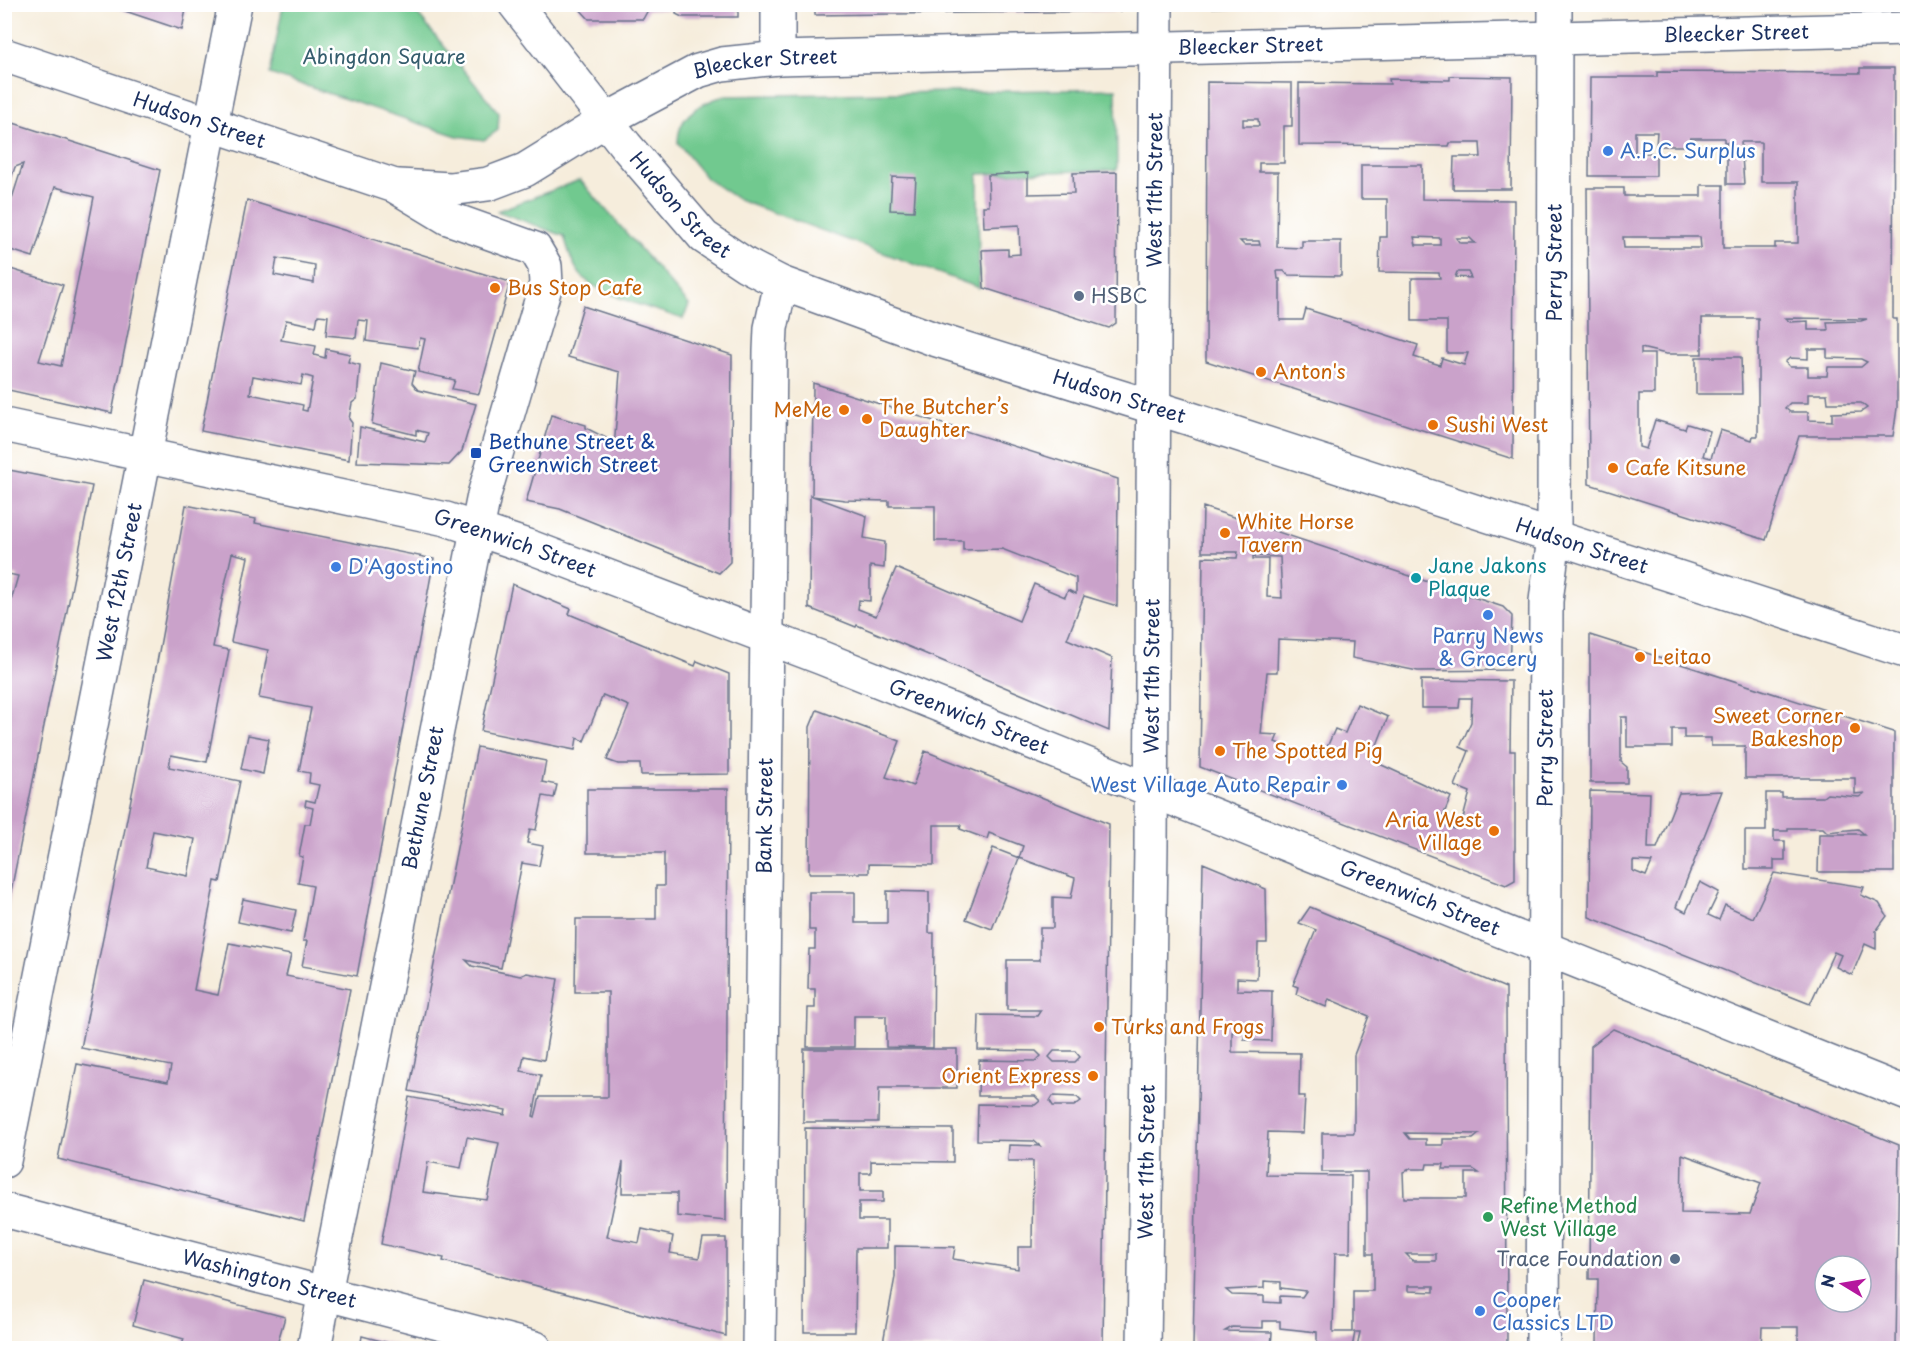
<svg xmlns="http://www.w3.org/2000/svg" width="1912" height="1353" font-family="'Playpen Sans',sans-serif">
<style>
.green{fill:#71c98f;stroke:#467c76;stroke-width:1.5}
.building{fill:#caa2ca;fill-rule:evenodd}
.lines{fill:none;stroke-linecap:round;stroke-linejoin:round}
.minor-casing{stroke:#68728a;stroke-width:36}
.secondary-casing{stroke:#68728a;stroke-width:36}
.minor{stroke:#fff;stroke-width:33}
.secondary{stroke:#fff;stroke-width:33}
.shop-dot{fill:#3f7fe0;stroke:#fff;stroke-width:2}
.food-dot{fill:#e8710a;stroke:#fff;stroke-width:2}
.service-dot{fill:#5c6f8a;stroke:#fff;stroke-width:2}
.transit-dot{fill:#1a4fb4;stroke:#fff;stroke-width:2}
.culture-dot{fill:#0f9aa8;stroke:#fff;stroke-width:2}
.leisure-dot{fill:#2e9e5b;stroke:#fff;stroke-width:2}
.labels{text-anchor:middle;stroke-width:5;stroke-linejoin:round;paint-order:stroke}
.street-label{font-size:20px;fill:#1b2f5e;stroke:#fff}
.park-label{font-size:20px;fill:#355d6d;stroke:#fff}
.shop-label{font-size:20px;fill:#366cbe;stroke:#fff;text-anchor:start}
.food-label{font-size:20px;fill:#c56008;stroke:#fff;text-anchor:start}
.service-label{font-size:20px;fill:#4e5e75;stroke:#fff;text-anchor:start}
.transit-label{font-size:20px;fill:#164399;stroke:#fff;text-anchor:start}
.culture-label{font-size:20px;fill:#0d838f;stroke:#fff;text-anchor:start}
.leisure-label{font-size:20px;fill:#27864d;stroke:#fff;text-anchor:start}
</style>
<rect width="100%" height="100%" fill="#fff"/>
<filter id="ink" filterUnits="userSpaceOnUse"><feTurbulence type="fractalNoise" baseFrequency=".0167" numOctaves="2"/><feDisplacementMap in="SourceGraphic" scale="12" xChannelSelector="R" yChannelSelector="G"/><feConvolveMatrix kernelMatrix="1 2 1 2 8 2 1 2 1" color-interpolation-filters="sRGB"/></filter>
<filter id="wash" filterUnits="userSpaceOnUse"><feTurbulence type="fractalNoise" baseFrequency=".008" numOctaves="4" result="noise"/><feDisplacementMap in="SourceGraphic" scale="24" xChannelSelector="R" yChannelSelector="G"/><feGaussianBlur stdDeviation="1.35" result="paint"/><feColorMatrix in="noise" values="0 0 0 0 0 0 0 0 0 0 0 0 0 0 0 0 0 1.4 0 .05"/><feComposite in="paint" operator="in"/></filter>
<g filter="url(#wash)">
<rect width="100%" height="100%" fill="#f6eddc"/>
<g class="green">
<path d="M283,5H410L499,113L498,130L484,140L457,136L270,74Z"/>
<path d="M1116,89L1117,170L978,174L979,288L739,200L706,178L678,143C677,116 700,103 724,96Z"/>
<path d="M580,180L689,305L683,319C657,310 607,297 587,281C573,270 569,252 564,236L497,211Z"/>
</g>
<g id="blocks">
<g class="building">
<path d="M104,4H187L182,30Z"/>
<path d="M815,4H1120V11L815,15Z"/>
<path d="M1206,4H1263V6L1206,8Z"/>
<path d="M576,5H738V17H682L676,14V10H648L643,19H589Z"/>
<path d="M1860,68H1894L1893,319H1897V408L1893,436H1799L1766,540L1589,484L1587,188H1624V196H1701V185H1723V248H1775V243H1798V182H1761V142H1741L1744,184H1727V142H1724V138H1690V146H1656L1657,132H1635V153H1656V176H1589L1590,77H1657V72L1860,73ZM1623,237H1700L1701,248H1624ZM1702,318H1758V436H1753L1752,440L1720,430L1711,458L1703,456L1710,431L1687,424L1685,429L1655,420L1646,449L1639,447V394H1654V354H1641V348L1666,354H1702ZM1785,318L1867,319L1861,321L1827,322L1828,330H1808V321L1790,322ZM1808,349H1827V358L1861,359L1867,362L1861,367H1828L1827,376H1808V367H1790L1785,362L1790,358L1808,359ZM1808,394H1827L1828,403H1861L1867,408L1861,412L1832,413V421L1808,420V412H1790L1785,408L1790,403H1808Z"/>
<path d="M1450,76L1512,77L1511,189H1453L1454,157H1481L1480,143H1450L1449,146L1299,145V83L1390,84L1389,79L1450,80Z"/>
<path d="M1207,82L1292,83V126H1284V163H1259V172H1278L1277,247L1302,248V241H1341V276L1288,275L1284,271H1277L1278,279H1280V320H1303L1306,309L1418,345L1414,357L1440,365L1442,358L1464,365L1468,353H1447V321H1412V278H1440L1439,273L1379,272L1380,237H1387V199H1361V165H1422V199L1514,200L1513,459L1206,361ZM1243,119H1258L1259,126H1243ZM1414,237L1440,238V245H1416ZM1456,238H1470L1475,243H1460ZM1240,241H1259L1260,245H1244ZM1457,272H1468L1471,278L1455,277Z"/>
<path d="M4,120L160,170L112,413L4,389V267L63,285L39,361L61,366L94,197L55,187L33,257L4,248V214L6,217L23,164L15,167L4,199Z"/>
<path d="M1117,172L1116,323L1109,328L984,288L982,250L1008,249V255L1020,254L1019,225L984,227L983,206H989L988,175L1028,173V194L1074,193L1073,173Z"/>
<path d="M892,177L916,178L914,211L890,210Z"/>
<path d="M247,200L510,282L479,394L452,389L455,380L418,372L425,339L420,338L418,348L366,341L368,321L358,320L356,338L326,335L328,316L318,315L316,326L286,320L281,340L316,346L314,355L325,358L326,349L350,354L348,362L360,365L357,399L352,403L349,419L352,423L349,460L201,431ZM277,258L315,265L314,283L274,275ZM303,375L313,378L307,411L302,410L303,405L250,394L253,376L301,385Z"/>
<path d="M583,306L732,355L730,562L719,573L560,509L526,502L551,415L586,425V428L614,442L615,436L620,372L568,357Z"/>
<path d="M1696,357H1741L1742,394H1696Z"/>
<path d="M381,363L415,371L412,383L418,390L476,404L462,451L449,465L357,462L360,427L425,442L428,433L416,430V435L372,424Z"/>
<path d="M813,383L1118,479L1117,606L1084,596L1067,639L1112,658L1109,731L857,625L856,627L809,608L810,495L867,516L864,538L885,542L884,568L870,566V601L859,600L858,609L876,616L896,568L1019,621L1034,584L1065,597L1068,590L1076,594V578L1002,549L963,550V541H935V506H889V501L845,500L812,496Z"/>
<path d="M4,469L92,486L6,916L4,648L8,632L4,631V625L18,576L4,573Z"/>
<path d="M186,505L256,519L255,523L434,559L357,976L302,966L307,941H303L313,886L298,883L303,857L299,856L305,824H310L313,808L305,806L306,800L315,802L319,785L309,783L310,773L299,771L311,708L259,698L268,650L231,642L248,557L232,553L225,585L213,647L229,650L207,762L171,755L169,767L240,781L220,882L215,881L194,990L218,995L229,943L291,955L286,976L350,989L304,1221L58,1159L77,1064L168,1082L171,1066L81,1048L141,749ZM153,831L195,839L188,876L146,867Z"/>
<path d="M1203,507L1503,607L1512,616L1510,670L1418,671L1352,658L1353,642L1278,639L1277,672H1267L1261,734L1278,735L1275,742L1304,754L1307,748L1324,754L1335,729L1345,733L1357,704L1388,717L1371,760L1451,797L1440,823L1454,829L1461,826L1470,792L1455,786L1469,751L1460,747L1471,722L1472,698H1460L1459,708H1421V680L1511,681L1510,751H1515V880L1506,885L1200,767L1203,557L1237,558L1238,552H1202ZM1253,556L1280,557L1282,598L1267,597L1268,559H1253Z"/>
<path d="M512,584L571,609L569,614L695,666L697,661L729,674V774L641,775L640,764H618L607,760L629,706L603,695L584,741L577,738L575,750L481,731Z"/>
<path d="M1590,635L1894,732V872H1818L1819,834H1864L1858,829L1827,832L1823,828H1788V831H1774V841H1785V860H1774V869H1745V831H1766V793H1782V797H1823L1827,794L1859,797L1865,793L1855,794V778H1745V746H1711V738H1684V729H1672V747H1627V717H1621V762L1627,767V783H1590Z"/>
<path d="M817,710L900,741L886,777L913,786L925,751L1109,824L1103,1348H882L895,1277V1246L955,1247L953,1259L1018,1269V1247H1032L1033,1161H1008L1009,1145L1040,1146L1034,1141L977,1140L978,1104L1035,1105L1040,1101L1035,1096H978L979,1060L1036,1061L1041,1056L1036,1051L978,1050L979,1015L1037,1016L1041,1010H1007V960H1040V928H1053V897L1071,898L1075,878L1019,858L1023,846L989,833L987,839L960,829L961,825H934V865L869,864V873H809L810,727ZM1054,1051H1075L1080,1057L1075,1062H1054L1049,1057ZM1053,1096L1077,1097L1081,1101L1074,1106H1053L1050,1101Z"/>
<path d="M248,735L269,739L263,774L241,769Z"/>
<path d="M477,747L546,761L542,782L557,785L554,798L543,796L536,830L530,829L527,843L543,846L539,866L522,863L501,968L466,960L472,966L520,976L527,973L558,979L544,1060L524,1056L521,1071L541,1075L533,1116L535,1117L540,1097H608V992H575L576,919H656V886H664V853H587V789H728L726,1221L677,1216V1193H622L623,1162L607,1237L639,1243L642,1229L673,1236L670,1253L699,1258L703,1238H726V1336L443,1261L444,1258L381,1244L409,1097L505,1115L506,1110L409,1091ZM467,1137L499,1143L487,1200L423,1192L428,1162L461,1168Z"/>
<path d="M1590,791L1650,793L1648,848H1657L1679,793L1722,791L1676,907L1686,912L1700,882L1719,892L1708,915L1719,920L1725,905L1753,918L1774,873L1864,887L1861,895L1879,903L1887,916L1876,931V949L1865,944L1852,975L1836,967L1841,955L1834,952L1810,1004L1589,917ZM1633,861L1652,862L1646,876L1633,871Z"/>
<path d="M993,848L1019,858L992,929L966,919Z"/>
<path d="M1203,863L1266,889L1267,943H1258L1257,979L1237,978V990L1272,991L1271,1041L1244,1040L1245,1032H1232V1052L1300,1053L1299,1096H1305L1303,1133L1268,1132L1266,1175L1351,1176L1350,1253H1335L1333,1332H1353V1291H1373V1254H1367V1172H1322V1133H1354V1055L1369,1016L1329,999L1326,1007L1296,994L1298,987L1293,985L1316,930L1299,923L1310,907L1506,988L1507,1348H1357L1360,1332H1355L1352,1348H1317V1332L1280,1328V1321H1263V1328L1232,1327L1225,1331L1272,1332L1271,1348H1193ZM1405,1133L1479,1134L1473,1139H1443V1145H1426V1139H1410ZM1427,1164H1444L1443,1169H1473L1479,1173H1466V1198H1404L1403,1172L1410,1169H1426ZM1406,1254H1436V1261H1413ZM1264,1281L1281,1282V1288L1306,1291L1302,1297L1280,1296V1303L1264,1302V1296L1232,1295L1226,1290L1264,1288ZM1408,1286H1434V1292L1408,1291Z"/>
<path d="M887,891L929,892V933H934L933,1048L886,1047V1016H854V1047H807L808,1008H815V989H808L809,949H815V930H809V892H855V923H887Z"/>
<path d="M243,899L296,910L291,933L238,922Z"/>
<path d="M1613,1029L1899,1145L1896,1348H1798V1327H1762L1761,1348L1737,1346V1348H1592V1345H1597L1598,1279H1589L1591,1046ZM1682,1154L1761,1183L1750,1214L1681,1213ZM1825,1266H1861V1302H1825Z"/>
<path d="M804,1049H957V1088H879L878,1122H803Z"/>
<path d="M805,1128L953,1129V1162L871,1161V1173H860V1191H883V1202H859V1220H887V1248H856L855,1332H804Z"/>
<path d="M144,1280L285,1317L276,1348H181L184,1339L133,1325Z"/>
<path d="M362,1336L408,1348H360Z"/>
</g>
</g>
</g>
<g filter="url(#ink)">
<use href="#blocks" fill-opacity="0" stroke="#68728a" stroke-width="1.5"/>
<g class="lines">
<defs>
<g id="minor">
<path d="M778,4V58"/>
<path id="s1" d="M4,55L395,186L448,218L535,249L545,266L546,284L484,495L314,1348"/>
<path id="s2" d="M399,186L450,189L488,184L525,170L606,120L698,71L722,64L778,58L1908,29"/>
<path id="s3" d="M4,425L446,519L533,548L822,658L1908,1094"/>
<path id="s4" d="M4,1161L235,4"/>
<path id="s5" d="M4,1210L535,1348"/>
<path id="s6" d="M759,1348L770,351L771,328L781,283"/>
<path id="s7" d="M1144,1348L1151,845L1156,4"/>
<path id="s8" d="M1543,1348L1546,601L1554,537L1555,4"/>
</g>
<g id="secondary">
<path id="s9" d="M515,4L626,146L704,237L746,265L781,283L934,339L1188,418L1908,652"/>
</g>
</defs>
<use href="#minor" class="minor-casing"/>
<use href="#secondary" class="secondary-casing"/>
<use href="#minor" class="minor"/>
<use href="#secondary" class="secondary"/>
</g>
</g>
<g class="shop-dot">
<circle cx="1608" cy="151" r="6"/>
<circle cx="336" cy="567" r="6"/>
<circle cx="1488" cy="615" r="6"/>
<circle cx="1342" cy="785" r="6"/>
<circle cx="1480" cy="1311" r="6"/>
</g>
<g class="food-dot">
<circle cx="495" cy="288" r="6"/>
<circle cx="1261" cy="372" r="6"/>
<circle cx="844" cy="410" r="6"/>
<circle cx="867" cy="419" r="6"/>
<circle cx="1433" cy="425" r="6"/>
<circle cx="1613" cy="468" r="6"/>
<circle cx="1225" cy="533" r="6"/>
<circle cx="1640" cy="657" r="6"/>
<circle cx="1855" cy="728" r="6"/>
<circle cx="1220" cy="751" r="6"/>
<circle cx="1494" cy="831" r="6"/>
<circle cx="1099" cy="1027" r="6"/>
<circle cx="1093" cy="1076" r="6"/>
</g>
<g class="service-dot">
<circle cx="1079" cy="296" r="6"/>
<circle cx="1675" cy="1259" r="6"/>
</g>
<rect class="transit-dot" x="470" y="447" width="12" height="12" rx="3"/>
<circle class="culture-dot" cx="1416" cy="578" r="6"/>
<circle class="leisure-dot" cx="1488" cy="1217" r="6"/>
<g class="labels">
<g class="street-label">
<text dy="7" stroke="none"><textPath href="#s2" startOffset="1368">Bleecker Street</textPath></text>
<text dy="7" stroke="none"><textPath href="#s2" startOffset="882">Bleecker Street</textPath></text>
<text dy="7" stroke="none"><textPath href="#s2" startOffset="396">Bleecker Street</textPath></text>
<text dy="7" stroke="none"><textPath href="#s1" startOffset="206">Hudson Street</textPath></text>
<text dy="7" stroke="none"><textPath href="#s7" startOffset="1158">West 11th Street</textPath></text>
<text dy="7" stroke="none"><textPath href="#s9" startOffset="261">Hudson Street</textPath></text>
<text dy="7" stroke="none"><textPath href="#s8" startOffset="1086">Perry Street</textPath></text>
<text dy="7" stroke="none"><textPath href="#s9" startOffset="747">Hudson Street</textPath></text>
<text dy="7" stroke="none"><textPath href="#s3" startOffset="525">Greenwich Street</textPath></text>
<text dy="7" stroke="none"><textPath href="#s9" startOffset="1233">Hudson Street</textPath></text>
<text dy="7" stroke="none"><textPath href="#s4" startOffset="590">West 12th Street</textPath></text>
<text dy="7" stroke="none"><textPath href="#s7" startOffset="672">West 11th Street</textPath></text>
<text dy="7" stroke="none"><textPath href="#s3" startOffset="1011">Greenwich Street</textPath></text>
<text dy="7" stroke="none"><textPath href="#s8" startOffset="600">Perry Street</textPath></text>
<text transform="translate(423 798) rotate(-79)" y="7">Bethune Street</text>
<text dy="7" stroke="none"><textPath href="#s6" startOffset="532">Bank Street</textPath></text>
<text dy="7" stroke="none"><textPath href="#s3" startOffset="1497">Greenwich Street</textPath></text>
<text dy="7" stroke="none"><textPath href="#s7" startOffset="186">West 11th Street</textPath></text>
<text dy="7" stroke="none"><textPath href="#s5" startOffset="274">Washington Street</textPath></text>
</g>
<g class="park-label">
<text x="384" y="64">Abingdon Square</text>
</g>
<g class="shop-label">
<text x="1620" y="158">A.P.C. Surplus</text>
<text x="348" y="574">D'Agostino</text>
<text x="1488" y="643" text-anchor="middle">Parry News<tspan x="1488" dy="23">&amp; Grocery</tspan></text>
<text x="1330" y="792" text-anchor="end">West Village Auto Repair</text>
<text x="1492" y="1307">Cooper<tspan x="1492" dy="23">Classics LTD</tspan></text>
</g>
<g class="food-label">
<text x="507" y="295">Bus Stop Cafe</text>
<text x="1273" y="379">Anton's</text>
<text x="879" y="414">The Butcher’s<tspan x="879" dy="23">Daughter</tspan></text>
<text x="832" y="417" text-anchor="end">MeMe</text>
<text x="1445" y="432">Sushi West</text>
<text x="1625" y="475">Cafe Kitsune</text>
<text x="1237" y="529">White Horse<tspan x="1237" dy="23">Tavern</tspan></text>
<text x="1652" y="664">Leitao</text>
<text x="1843" y="723" text-anchor="end">Sweet Corner<tspan x="1843" dy="23">Bakeshop</tspan></text>
<text x="1232" y="758">The Spotted Pig</text>
<text x="1482" y="827" text-anchor="end">Aria West<tspan x="1482" dy="23">Village</tspan></text>
<text x="1111" y="1034">Turks and Frogs</text>
<text x="1081" y="1083" text-anchor="end">Orient Express</text>
</g>
<g class="service-label">
<text x="1091" y="303">HSBC</text>
<text x="1663" y="1266" text-anchor="end">Trace Foundation</text>
</g>
<g class="transit-label">
<text x="488" y="449">Bethune Street &amp;<tspan x="488" dy="23">Greenwich Street</tspan></text>
</g>
<g class="culture-label">
<text x="1428" y="573">Jane Jakons<tspan x="1428" dy="23">Plaque</tspan></text>
</g>
<g class="leisure-label">
<text x="1500" y="1213">Refine Method<tspan x="1500" dy="23">West Village</tspan></text>
</g>
</g>
<rect width="1912" height="1353" fill="none" stroke="#fff" stroke-width="24"/>
<g transform="translate(1843 1284) rotate(281)"><circle r="28" fill="#ffffff" stroke="#a4acbf" stroke-width="1.5"/>
<path d="M0-4.5L10 22L0 15L-10 22Z" fill="#b5179e"/>
<text y="-9" font-size="16" font-weight="bold" text-anchor="middle" fill="#1b2f5e">N</text>
</g>
</svg>
